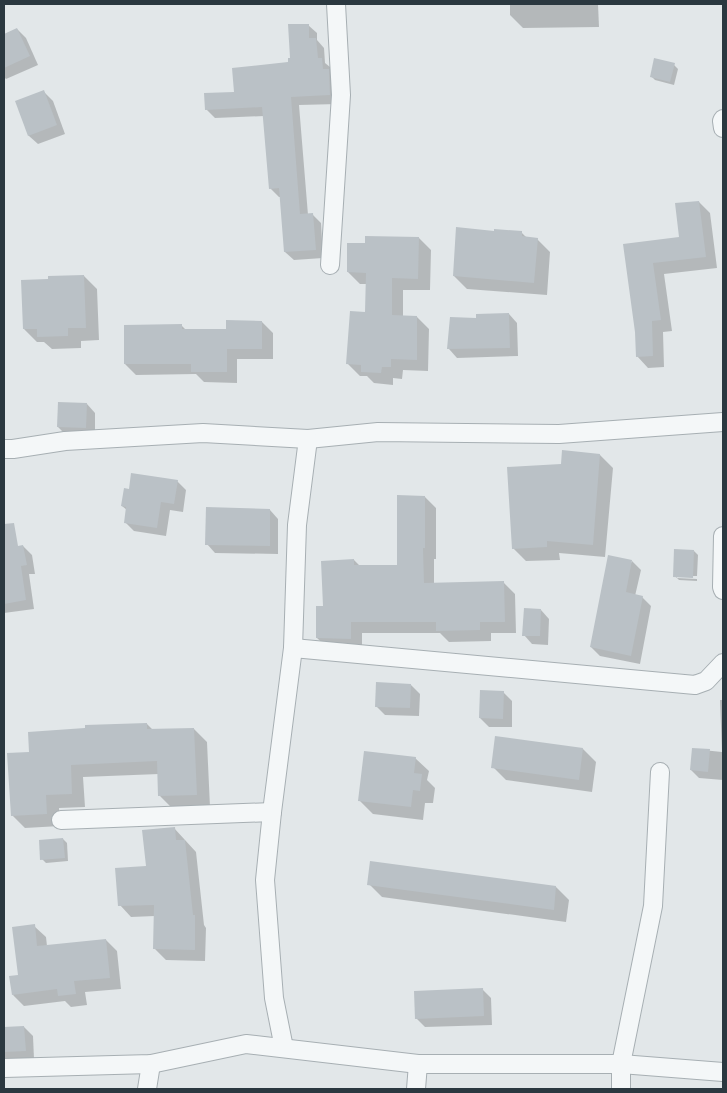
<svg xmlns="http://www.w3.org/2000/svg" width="727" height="1093" font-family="'Fira Sans',sans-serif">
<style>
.shadow{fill:#0003}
.building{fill:#bac1c6}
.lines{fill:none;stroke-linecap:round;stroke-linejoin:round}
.street-casing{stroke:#a7afb3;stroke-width:20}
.street{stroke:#f4f7f8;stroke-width:18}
</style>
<rect width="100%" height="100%" fill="#e2e7e9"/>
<g class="shadow">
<path d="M510,4H598L599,27L523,28L510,15Z"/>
<path d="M308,25L317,33V40L324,48L325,63L330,67V72L337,79L338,104L299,105L308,215L312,214L321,223L323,258L294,260L285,252L281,197H279L270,188L264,116L215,118L206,109L290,63Z"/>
<path d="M17,29L26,38L38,65L6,79L4,77V35Z"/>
<path d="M674,65L678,69L674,85L655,80L651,76Z"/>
<path d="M44,92L53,101L65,134L38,144L29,136L17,102Z"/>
<path d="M699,202L710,213L717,268L664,274L672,331L663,332L664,367L648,368L637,356L636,332L625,245L681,238Z"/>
<path d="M495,232H521L527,238L537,239L550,252L547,295L467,289L454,276Z"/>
<path d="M419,238L431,250L430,290H403V317H417L429,329L428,371L403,370L402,379L393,378V385L374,383L367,376H360L348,364L367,314V284H360L348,272L366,244Z"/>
<path d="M84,276L97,289L99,340L81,341V348L52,349L44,342H37L24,329L50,280Z"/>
<path d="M509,314L517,323L518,356L457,358L449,349L478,319Z"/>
<path d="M262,322L273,333V359H237V383L204,382L196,374L136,375L125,364L182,326L186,330L227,331Z"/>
<path d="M87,404L95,413V436H67L58,427Z"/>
<path d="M600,455L613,468L605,557L559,553L560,560L526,561L513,548L562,465Z"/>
<path d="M177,481L186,490L183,512L170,510L166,536L134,531L125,522L127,510L122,506Z"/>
<path d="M425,497L436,508V559H434V584L504,583L515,594L516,633H491V641L449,642L440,633H362V650L329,649L317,638L325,607L354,560L360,566H399Z"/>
<path d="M270,510L278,519V554L215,553L207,544Z"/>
<path d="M23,546L32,555L35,574H29L34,609L4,613V549Z"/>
<path d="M694,551L698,555L697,576H677V578L697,579V581L679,580L675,576Z"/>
<path d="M632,561L641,570L635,596L642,597L651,606L640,664L600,656L591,647Z"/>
<path d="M541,610L549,619L548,645L532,644L524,635Z"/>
<path d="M411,685L420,694L419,716L385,715L376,706Z"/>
<path d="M503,692L512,701V727H489L480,718Z"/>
<path d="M720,700H723V780L699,778L691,770L693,749L722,752Z"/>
<path d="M147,724L153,730L194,729L207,742L210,807L173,809L160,796L159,774L83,777L85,807L59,808L60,826L25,828L12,815L30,753Z"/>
<path d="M583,749L596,762L592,792L506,780L493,767Z"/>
<path d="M415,758L429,771L427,780L435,788L433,803H425L423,820L373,814L360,801Z"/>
<path d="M174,828L196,852L204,925L206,928L205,961L166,960L155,949V916L131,917L120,905Z"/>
<path d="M63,839L67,843L68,861L46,863L42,859Z"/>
<path d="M369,884L556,887L569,900L566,922L382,897Z"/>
<path d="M34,926L46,937L47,946L106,940L117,951L121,989L85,992L87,1005L71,1007L65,1001L24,1006L13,995Z"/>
<path d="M482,989L491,998L492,1025L425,1027L416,1018Z"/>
<path d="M24,1027L33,1036L34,1059L6,1061L4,1059V1028Z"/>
</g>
<g class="building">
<path d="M288,24H309V38H316L318,58H322L323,69H329L330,95L291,97L300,214L313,213L316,250L284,252L279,188L269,189L262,107L205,110L204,93L234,92L232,68L288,62V58H290Z"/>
<path d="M17,28L30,56L4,68V34Z"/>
<path d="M654,58L675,63L670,82L650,77Z"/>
<path d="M44,90L57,125L28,136L15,101Z"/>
<path d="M699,201L706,257L653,263L661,320L652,321L653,356L636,357L635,332L623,244L679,237L675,203Z"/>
<path d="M456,227L494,231V229L522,231V236L538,238L534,283L453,276Z"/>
<path d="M365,236L419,237L418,279L392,278V315L417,316V360L391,359V367H382L381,373L361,372V365L346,364L350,311L365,312L366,273L347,272V243H365Z"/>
<path d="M84,275L86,328H68V336L37,337V329H23L21,280L48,279V276Z"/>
<path d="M509,313L510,348L447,349L450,317L476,318V314Z"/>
<path d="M226,320L262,321V349H227V372H191V364H124V325L182,324V329H226Z"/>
<path d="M58,402L87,403L86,428L57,427Z"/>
<path d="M562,450L600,454L593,545L547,541V547L512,549L507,467L561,464Z"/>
<path d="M131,473L178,480L174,504L161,502L157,528L124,523L126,507L121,506L124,488L129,489Z"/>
<path d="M397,495L425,496V548H423L424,583L504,581L505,622H480V630L436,631V622H351V639L316,638V606H323L321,561L354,559V565H397Z"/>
<path d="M206,507L270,509V546L205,545Z"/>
<path d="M14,523L18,546L23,545L27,565L21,566L26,600L4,604V524Z"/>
<path d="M674,549L694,550L693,578L673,577Z"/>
<path d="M608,555L632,560L626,592L643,596L631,656L590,647Z"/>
<path d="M524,608L541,609L540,636H522Z"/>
<path d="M376,682L411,684L410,708L375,707Z"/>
<path d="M480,690L504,691L503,719L479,718Z"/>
<path d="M147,723V729L194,728L197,795L158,796L157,761L71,765L72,794L46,795L47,814L11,816L7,753L29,752L28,732L85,728V725Z"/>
<path d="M495,736L583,748L579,780L491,768Z"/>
<path d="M692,748L710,749L708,772L690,770Z"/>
<path d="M364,751L416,757L414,773L422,774L420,791L413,790L411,807L358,801Z"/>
<path d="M175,827L176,840H185L193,915H195V950L153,949L154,905L118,906L115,868L146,866L142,830Z"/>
<path d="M63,838L65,858L40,860L39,840Z"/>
<path d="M370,861L556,886L554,910L367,885Z"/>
<path d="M35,924L37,946L106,939L110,978L74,981L76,994L58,996L57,989L12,995L9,976L18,975L12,927Z"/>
<path d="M483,988L484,1016L415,1019L414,991Z"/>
<path d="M24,1026L26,1051L4,1052V1027Z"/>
</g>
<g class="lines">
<defs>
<g id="street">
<path d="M723,119L722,121L723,128"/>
<path d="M330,265L341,95L336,4"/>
<path d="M4,449H13L65,441L203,433L308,439L378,432L559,434L723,422"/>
<path d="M723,536L722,587L723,590"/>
<path d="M293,648L695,685L706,681L723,663"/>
<path d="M61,820L272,812"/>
<path d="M284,1048L274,998L265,880L272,812L293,648L297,525L308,439"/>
<path d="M4,1068L151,1064L246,1044L418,1064H621L723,1072"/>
<path d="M147,1089L151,1064"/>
<path d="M416,1089L418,1064"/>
<path d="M621,1089V1064L653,906L660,772"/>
</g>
</defs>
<use href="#street" class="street-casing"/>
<use href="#street" class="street"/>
</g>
<rect width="727" height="1093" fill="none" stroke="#2b3840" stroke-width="10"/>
</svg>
